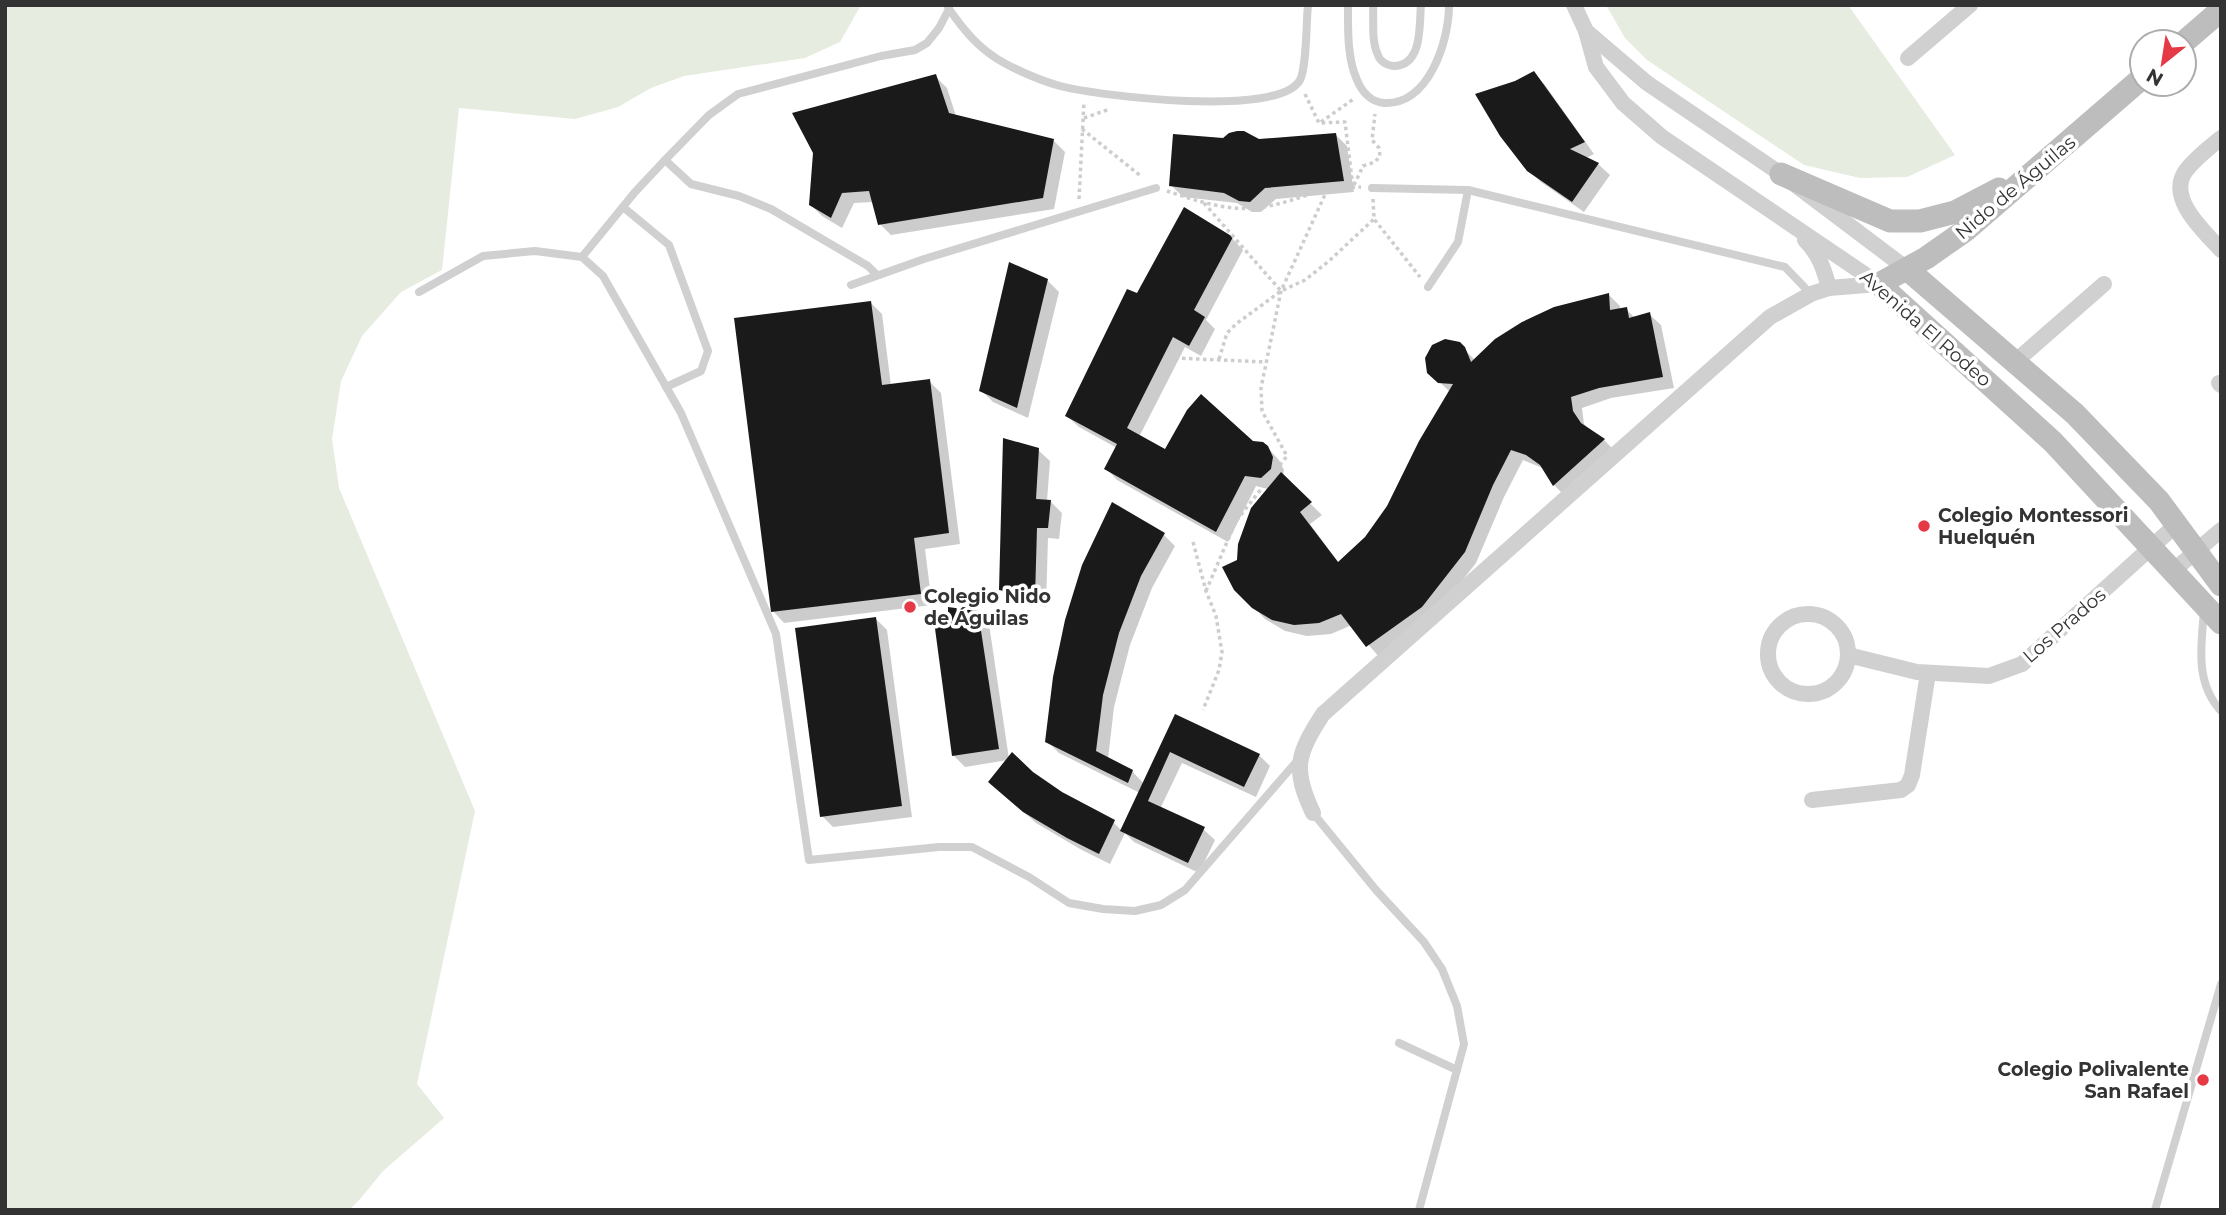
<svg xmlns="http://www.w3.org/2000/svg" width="2226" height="1215" font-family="Montserrat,sans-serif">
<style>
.green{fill:#e6ecdf}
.shadow{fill:#0003}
.building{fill:#1a1a1a}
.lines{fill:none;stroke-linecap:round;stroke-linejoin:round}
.path{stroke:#cdcdcd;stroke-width:3.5;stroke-dasharray:3.5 3.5;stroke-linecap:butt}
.lane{stroke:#d0d0d0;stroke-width:8}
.street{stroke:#d0d0d0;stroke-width:16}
.secondary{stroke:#bdbdbd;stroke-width:23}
.poi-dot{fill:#e63946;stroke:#fff;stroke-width:2.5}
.labels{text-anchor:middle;stroke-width:7;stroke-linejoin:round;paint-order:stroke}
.street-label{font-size:19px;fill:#333;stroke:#fff}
.poi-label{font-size:19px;font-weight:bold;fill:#333;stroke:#fff;text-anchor:start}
</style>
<rect width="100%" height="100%" fill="#fff"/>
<g class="green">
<path d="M5,5H861L840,42L805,58L684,76L651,88L618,107L575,119L459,108L442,270L401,292L362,336L341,381L332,439L339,488L475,811L417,1084L444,1118L383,1171L361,1198L349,1210H5Z"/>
<path d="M1606,5H1848L1955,155L1907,177L1860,178L1804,165L1647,60L1625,38Z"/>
</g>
<g class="shadow">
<path d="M1534,73L1545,85L1594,154L1586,158L1598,164L1610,175L1584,212L1541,182L1528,170L1516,83Z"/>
<path d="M935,76L947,88L956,116L1054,141L1065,152L1054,209L891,235L880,224L874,202L854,203L842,228L822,216L810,204Z"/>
<path d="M1336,135L1347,146L1354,192L1276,199L1261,212H1252L1237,203L1183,197L1171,185L1258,141Z"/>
<path d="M1232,238L1243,250L1206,320L1215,329L1201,356L1185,347L1139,437L1165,451L1252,442L1267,447L1279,460L1284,470L1283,477L1322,515L1310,524L1339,563L1366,538L1389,507L1450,392L1429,372L1464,349L1475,360L1609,295L1620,306V310L1626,309L1635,318L1649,314L1661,325L1674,388L1611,398L1582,408L1584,424L1588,429L1604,440L1615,451L1565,496L1554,485L1545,469L1523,460L1504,497L1476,563L1433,618L1379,657L1352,625L1331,634L1307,636L1285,631L1265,619L1236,589L1239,561L1268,489L1256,486L1228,542L1117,480L1106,468L1117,448L1079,427L1067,416L1138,296Z"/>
<path d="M1047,280L1059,292L1028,418L993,402L981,390Z"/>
<path d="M871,303L882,314L891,386L929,381L941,393L960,544L925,549L932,605L784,623L773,611Z"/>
<path d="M1038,450L1050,461L1047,501L1051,502L1062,513L1059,539L1048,538L1046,607L1012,600L1000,589Z"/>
<path d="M1164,535L1175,546L1152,588L1130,645L1114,707L1108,759L1132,771L1144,784L1176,716L1259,755L1270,766L1256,797L1182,763L1160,809L1203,829L1215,840L1199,873L1134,842L1125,833L1110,864L1080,849L1036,823L1002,793L1008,760L965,767L954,756L949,623L977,613L989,624L1009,759L1061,794L1113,822L1122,831L1140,793L1059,753L1047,741Z"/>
<path d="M876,619L887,630L912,817L833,827L822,816Z"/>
</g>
<g class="building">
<path d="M1534,71L1585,142L1570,149L1599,163L1572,202L1527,171L1500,136L1475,94L1515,81Z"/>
<path d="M936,74L949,113L1054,139L1043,198L878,225L869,191L842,193L831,218L809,205L813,153L792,113Z"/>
<path d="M1237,131H1244L1259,139L1336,133L1344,181L1265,188L1250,202L1239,201L1224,193L1169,186L1173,134L1223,138L1229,133Z"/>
<path d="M1184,207L1233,237L1194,310L1205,317L1189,346L1173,337L1127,428L1165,449L1187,410L1201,394L1253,441L1263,442L1268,446L1273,457L1271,469L1261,478L1245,476L1216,532L1104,469L1117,444L1065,416L1127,289L1137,293Z"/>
<path d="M1009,262L1048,279L1017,408L979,391Z"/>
<path d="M1609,293L1610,310L1627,307L1629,318L1650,312L1663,377L1599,388L1571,397L1573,411L1581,423L1605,439L1553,486L1540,465L1526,455L1511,450L1493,485L1465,552L1422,607L1366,647L1341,614L1319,623L1294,625L1272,620L1252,608L1234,590L1222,567L1237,560L1238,544L1251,508L1281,472L1312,502L1300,512L1338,562L1365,537L1387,506L1419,441L1453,384L1438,383L1427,373L1425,358L1432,345L1445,339L1460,342L1465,347L1471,362L1495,339L1522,322L1554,307Z"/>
<path d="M871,301L882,385L930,379L949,533L914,538L921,594L771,612L734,318Z"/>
<path d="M1003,438L1039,448L1036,499L1051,500L1048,528H1037L1035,597L999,590Z"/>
<path d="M1112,502L1165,533L1141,576L1119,633L1103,695L1096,751L1133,770L1128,783L1045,742L1053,677L1065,620L1082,565Z"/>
<path d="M948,607L978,611L999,749L952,756L934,621H948Z"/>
<path d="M876,617L902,806L820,817L795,628Z"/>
<path d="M1175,714L1260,754L1244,787L1170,752L1148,801L1205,827L1188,863L1120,831Z"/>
<path d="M1012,752L1033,772L1062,792L1115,820L1099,854L1067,838L1023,812L988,782Z"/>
</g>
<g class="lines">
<g class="path">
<path d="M1305,94L1319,123L1345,122L1353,187"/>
<path d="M1084,118L1110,109"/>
<path d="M1321,122L1355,98"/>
<path d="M1082,129L1142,177"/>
<path d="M1354,185L1363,166L1375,162L1380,156L1379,148L1372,140L1375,114"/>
<path d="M1167,191C1197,201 1232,213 1264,207C1286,203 1307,195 1328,188"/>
<path d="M1079,199L1084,102"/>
<path d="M1373,199L1374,219L1420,277"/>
<path d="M1204,203L1281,291"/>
<path d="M1175,358L1266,362"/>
<path d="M1219,359L1227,333L1236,324L1281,291L1305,280L1329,261L1374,219"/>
<path d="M1193,542L1206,591L1216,616L1222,652L1219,670L1203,710"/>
<path d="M1206,591L1236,521L1287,456L1262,411L1261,388L1281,291L1328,188L1361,187"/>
</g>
<g class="lane">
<path d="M1348,5C1348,29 1347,58 1357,80C1362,92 1371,102 1384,103C1429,105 1449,41 1449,5"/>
<path d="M1373,5C1374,21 1371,41 1378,55C1380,62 1388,66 1395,66C1423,64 1419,25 1421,5"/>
<path d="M949,9C965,32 981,51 1006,64C1023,73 1042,81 1060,86C1099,96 1279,118 1300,80C1307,66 1306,22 1308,5"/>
<path d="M665,160L691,184L739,196L771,209L868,266L877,275"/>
<path d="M1372,188L1468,190"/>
<path d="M623,207L669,245L708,351L701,371L666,387"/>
<path d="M582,257L635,192L665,160L709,115L738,94L881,56L915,50L927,43L939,28L949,9L947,5"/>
<path d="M851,285L924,259L1156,188"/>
<path d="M1428,287L1458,242L1468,190L1785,267L1811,294"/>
<path d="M419,292L483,256L535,251L582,257L603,276L681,413L776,634L809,860L939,847H972L1029,877L1069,903L1103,909L1135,911L1161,905L1185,890L1298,760"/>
<path d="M2204,612C2201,646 2195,683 2221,711"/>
<path d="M1313,813L1376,890L1424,942L1442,969L1457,1006L1464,1044L1419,1210"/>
<path d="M1399,1043L1457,1070"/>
<path d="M2155,1210L2221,984"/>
</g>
<g class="street">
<path d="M1574,5L1586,31L1596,67L1623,103L1662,137L1879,284"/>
<path d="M1586,31L1647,83L1781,174L1907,269"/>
<path d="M1908,58L1970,5"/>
<path d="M2221,138C2209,148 2194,159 2185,172C2167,199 2205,232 2221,250"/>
<path d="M1805,240C1819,254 1824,269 1829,288"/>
<path d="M2016,361L2104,284"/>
<path d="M2219,383L2221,385"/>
<path d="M2173,571L2221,530"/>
<circle cx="1808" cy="654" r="40"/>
<path d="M1848,655L1917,672L1989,676L2022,664L2177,524"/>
<path d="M1812,800L1901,790L1908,785L1912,775L1928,673"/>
<path d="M1313,813C1292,769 1297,754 1323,714L1770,317L1811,294L1829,288L1879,284"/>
</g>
<g class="secondary">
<path d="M2184,42L2221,10"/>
<path d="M2142,78L1966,230L1926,258L1879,284L2053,442L2221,623"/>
<path d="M1781,174L1890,221H1920L1955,212L1999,189"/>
<path d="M1907,269L2075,414L2159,501L2221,585"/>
</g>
</g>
<g class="poi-dot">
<circle cx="1924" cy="526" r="7"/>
<circle cx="910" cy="607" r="7"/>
<circle cx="2203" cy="1080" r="7"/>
</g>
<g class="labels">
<g class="street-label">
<text transform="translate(2015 187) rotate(-40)" y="7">Nido de Águilas</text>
<text transform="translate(1926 328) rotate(41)" y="7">Avenida El Rodeo</text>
<text transform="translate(2064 625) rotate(-41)" y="7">Los Prados</text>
</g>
<g class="poi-label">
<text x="1938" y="522">Colegio Montessori<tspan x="1938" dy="22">Huelquén</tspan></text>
<text x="924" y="603">Colegio Nido<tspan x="924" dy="22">de Águilas</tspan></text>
<text x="2189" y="1076" text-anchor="end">Colegio Polivalente<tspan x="2189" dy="22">San Rafael</tspan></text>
</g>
</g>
<rect width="2226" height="1215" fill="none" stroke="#333333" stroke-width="14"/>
<g transform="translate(2163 63) rotate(210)"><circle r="33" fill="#ffffff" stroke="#adadad" stroke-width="2"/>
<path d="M0-5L12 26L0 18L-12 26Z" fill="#e63946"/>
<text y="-10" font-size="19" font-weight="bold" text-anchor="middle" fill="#333333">N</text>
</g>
</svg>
